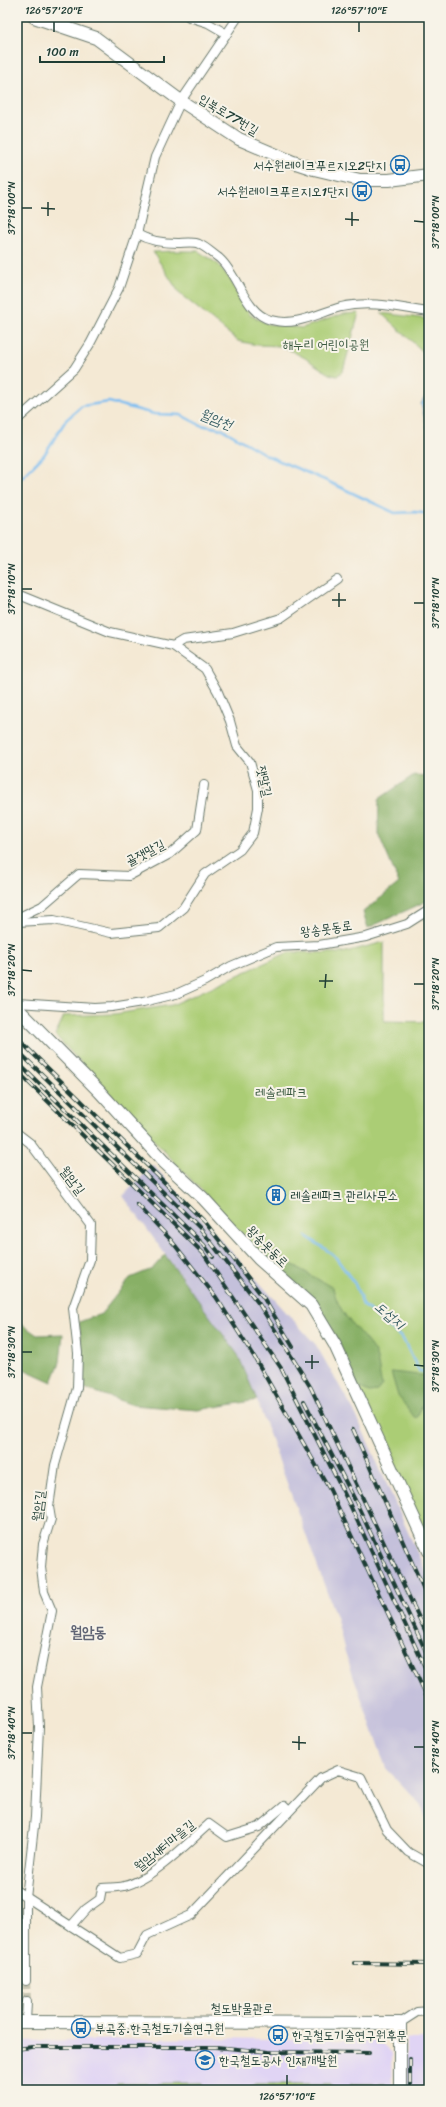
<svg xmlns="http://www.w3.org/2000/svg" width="446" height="2107" font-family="Sriracha,'Poor Story',sans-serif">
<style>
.built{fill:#e0d4f4}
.industrial{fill:#c4c0db}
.green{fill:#abcd75;stroke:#658554}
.forest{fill:#88b066;stroke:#54764d}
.water{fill:#7cbef1;stroke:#4e7e92}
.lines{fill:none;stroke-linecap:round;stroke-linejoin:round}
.stream{stroke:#7cbef1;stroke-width:2.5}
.street-tunnel{stroke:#c9c7b4;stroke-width:8;stroke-dasharray:8 4;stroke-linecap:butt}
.street-casing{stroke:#6a796c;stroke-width:10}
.secondary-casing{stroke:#6a796c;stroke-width:14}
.street{stroke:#fff;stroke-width:8}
.secondary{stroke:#fff;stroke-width:12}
.rail-casing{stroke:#1f3d34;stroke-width:4}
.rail{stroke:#f7f3e8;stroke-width:2.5;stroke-dasharray:8;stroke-linecap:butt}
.ticks{fill:none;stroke:#1f3d34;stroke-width:1.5}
.labels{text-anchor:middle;stroke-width:4;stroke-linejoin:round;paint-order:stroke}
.street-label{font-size:13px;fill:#1f3d34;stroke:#f7f3e8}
.poi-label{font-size:13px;fill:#1f3d34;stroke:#f7f3e8;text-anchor:start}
.park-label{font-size:13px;fill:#3b5a41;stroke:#f7f3e8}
.water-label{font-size:14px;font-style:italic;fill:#365d63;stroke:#f7f3e8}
.quarter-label{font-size:15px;font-weight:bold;fill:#606575;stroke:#f7f3e8}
.neatline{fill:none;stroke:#1f3d34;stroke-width:1.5}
.ticks-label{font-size:10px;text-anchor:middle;fill:#1f3d34}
</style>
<rect width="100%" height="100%" fill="#f7f3e8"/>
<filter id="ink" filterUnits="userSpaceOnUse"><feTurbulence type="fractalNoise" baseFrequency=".025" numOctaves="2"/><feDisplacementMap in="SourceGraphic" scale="8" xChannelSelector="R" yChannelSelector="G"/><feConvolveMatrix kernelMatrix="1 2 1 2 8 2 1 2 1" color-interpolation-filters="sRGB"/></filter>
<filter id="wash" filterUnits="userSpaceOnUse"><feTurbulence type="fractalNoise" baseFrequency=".012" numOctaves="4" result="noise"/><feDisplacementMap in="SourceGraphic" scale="16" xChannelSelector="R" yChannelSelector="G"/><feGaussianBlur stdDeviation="0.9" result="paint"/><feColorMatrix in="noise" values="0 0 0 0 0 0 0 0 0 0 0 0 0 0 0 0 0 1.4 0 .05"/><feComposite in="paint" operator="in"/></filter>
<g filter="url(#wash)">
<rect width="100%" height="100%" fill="#f4e9d4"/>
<g class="built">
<path d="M215,2038L379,2041L392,2053L393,2090H17V2041Z"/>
<rect x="406" y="2039" width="23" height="51"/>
</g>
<path class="industrial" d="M153,1165L316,1345L356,1415L429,1579V1831L422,1806L386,1768L345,1652L337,1620L252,1387L238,1355L123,1196Z"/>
<g class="green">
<path d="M174,251H198L218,264L230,279L250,315L268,324L302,328L343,314L359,313L343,371L337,376L329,374L305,358L282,346L257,345L238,341L180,294L153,252Z"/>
<path d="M381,313L429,319V357Z"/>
<path d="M384,942V1021L429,1022V1544L338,1341L315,1300L261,1254L55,1035L64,1016L115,1014L172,1005L289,952L342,953Z"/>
<path d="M202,2083V2090H117V2084Z"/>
<path d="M255,2084H331L335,2090H250V2087Z"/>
<rect x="351" y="2084" width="34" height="6"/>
</g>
<g class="forest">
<path d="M414,775L429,776V900L368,928L363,912L399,883L378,833L379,799Z"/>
<path d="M274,1251L293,1265L333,1288C340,1318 359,1328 374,1351C379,1359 379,1375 382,1385L377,1391L369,1392L358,1387L338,1341L315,1300L261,1254Z"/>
<path d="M165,1255L238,1355L257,1400L198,1410L133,1405L81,1387L82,1359L79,1322L101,1314L130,1278L152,1269Z"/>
<path d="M17,1321L37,1335L63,1334L60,1362L52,1382L17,1366Z"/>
<path d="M391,1372L429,1376V1392L416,1419L398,1396Z"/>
</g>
<path class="water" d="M429,390V434L421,404Z"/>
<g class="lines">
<g class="stream">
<path d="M17,482L44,455L66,420L82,406L109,402L154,414L181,415L200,425L222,429L268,456L327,481L395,513L415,512L429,514"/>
<path d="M426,1228L429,1230"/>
<path d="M306,1236L334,1255L355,1284L363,1305L403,1339L419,1371L429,1372"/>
</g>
</g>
</g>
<g filter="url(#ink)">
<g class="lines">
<path class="street-tunnel" d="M26,1981L27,2001"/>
<defs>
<g id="street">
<path d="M189,17L208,23L227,34"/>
<path d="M137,234C149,241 164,243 178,243C184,243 194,241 199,244C206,247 213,254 219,258C238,274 245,314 271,320C296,327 318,313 341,307C371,300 400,308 429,312"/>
<path d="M17,420L74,369L90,344L119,288L137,234L155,157L181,101L238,17"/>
<path d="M17,594L110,632L173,646L205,669L218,692L230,721L237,746L250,762L258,790V808L253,833L240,850L205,874L183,908L159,928L111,933L54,920L17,922"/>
<path d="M173,646L183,640L233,633L281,618L337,579"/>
<path d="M17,918L42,906L79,874L129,876L170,854L197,830L204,785"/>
<path d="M17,1003L95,1008L112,1007L143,1002L176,994L205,981L231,966L276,947L319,945L366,937L407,924L429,910"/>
<path d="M17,1133L30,1143L91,1225L90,1260L73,1308L78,1353L77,1388L55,1465L49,1507L51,1519L43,1544L41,1567L44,1592L52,1611L37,1687L39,1727L35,1817L26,1898V1981"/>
<path d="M17,1891L120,1958L137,1954L147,1935L191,1915L321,1778L338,1770L361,1777L387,1830L408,1852L429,1864"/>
<path d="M71,1926L86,1909L100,1899L102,1888C109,1887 117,1888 124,1886C151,1880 188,1843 209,1824L227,1837L259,1827L284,1806L289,1811"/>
<path d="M26,2022L27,2001"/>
<path d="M400,2023L417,2012L429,2011"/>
</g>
<g id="secondary">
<path d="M34,17L96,38L181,101L239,139L293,162L314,169L360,180H389L429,175"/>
<path d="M17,1008L99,1091L164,1162L203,1198L259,1259L311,1305L335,1345L429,1551"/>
<path d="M17,2022L400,2023V2090"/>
</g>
</defs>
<use href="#street" class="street-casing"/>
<use href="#secondary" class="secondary-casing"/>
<use href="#street" class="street"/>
<use href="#secondary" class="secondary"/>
<defs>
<g id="rail">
<path d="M17,1038L205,1222L263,1297L293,1347"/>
<path d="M17,1050L199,1227L259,1304L311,1388L429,1639"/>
<path d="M17,1062L204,1245L213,1257"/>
<path d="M17,1071L203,1253L281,1368L350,1505L429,1676"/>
<path d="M137,1204L170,1239L216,1297L255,1358L330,1490L429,1701"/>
<path d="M304,1401L356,1502L429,1658"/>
<path d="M353,1429L429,1601"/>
<path d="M355,1963L429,1964"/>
<path d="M17,2049L32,2047H216L269,2052L369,2053"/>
<path d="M410,2059V2090"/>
</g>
</defs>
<use href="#rail" class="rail-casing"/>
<use href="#rail" class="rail"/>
</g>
</g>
<path class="ticks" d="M54,32V22M359,32V22M22,208H32M41,208L55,209M48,216V202M345,219L359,220M414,221L424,222M352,226V212M22,589H32M332,600H346M414,603H424M339,607V593M22,970L32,971M319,981H333M414,984H424M325,988L326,974M22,1352H32M305,1362H319M414,1365L424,1366M312,1369V1355M22,1733H32M292,1742L306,1743M414,1747H424M299,1750V1736M287,2085V2075"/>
<defs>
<symbol id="bus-ring" viewBox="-11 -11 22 22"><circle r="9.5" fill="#f7f3e8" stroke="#1f6fb2" stroke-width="1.5"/><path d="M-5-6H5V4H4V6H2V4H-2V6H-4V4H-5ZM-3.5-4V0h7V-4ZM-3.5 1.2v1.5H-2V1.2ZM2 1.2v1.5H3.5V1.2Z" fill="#1f6fb2"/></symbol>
<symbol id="building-ring" viewBox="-11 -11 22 22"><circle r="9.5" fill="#f7f3e8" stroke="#1f6fb2" stroke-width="1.5"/><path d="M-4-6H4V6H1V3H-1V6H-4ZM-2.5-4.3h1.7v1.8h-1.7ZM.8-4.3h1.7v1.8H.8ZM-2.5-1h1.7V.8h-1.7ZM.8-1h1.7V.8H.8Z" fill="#1f6fb2"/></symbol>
<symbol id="university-ring" viewBox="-11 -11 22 22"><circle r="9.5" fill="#f7f3e8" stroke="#1f6fb2" stroke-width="1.5"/><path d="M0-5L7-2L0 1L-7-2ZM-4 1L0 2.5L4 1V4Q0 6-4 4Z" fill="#1f6fb2"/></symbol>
</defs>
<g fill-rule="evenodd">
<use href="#bus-ring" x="389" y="154" width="22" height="22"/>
<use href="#bus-ring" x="351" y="180" width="22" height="22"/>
<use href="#building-ring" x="265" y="1184" width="22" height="22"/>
<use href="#bus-ring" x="70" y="2017" width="22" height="22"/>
<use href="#bus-ring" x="267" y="2024" width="22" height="22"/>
<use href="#university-ring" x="194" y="2049" width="22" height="22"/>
</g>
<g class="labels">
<g class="street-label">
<text transform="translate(229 114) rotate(31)" y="5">입북로77번길</text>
<text transform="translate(265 781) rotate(78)" y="5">잿말길</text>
<text transform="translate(145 852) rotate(-27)" y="5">골잿말길</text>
<text transform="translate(326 928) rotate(-8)" y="5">왕송못동로</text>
<text transform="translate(73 1180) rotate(53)" y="5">월암길</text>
<text transform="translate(268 1246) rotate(45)" y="5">왕송못동로</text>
<text transform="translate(38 1506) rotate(-84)" y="5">월암길</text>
<text transform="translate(164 1845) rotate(-39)" y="5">월암새터마을길</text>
<text x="242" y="2013">철도박물관로</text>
</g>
<g class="poi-label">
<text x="386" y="170" text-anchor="end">서수원레이크푸르지오2단지</text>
<text x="348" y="196" text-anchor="end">서수원레이크푸르지오1단지</text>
<text x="290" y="1200">레솔레파크 관리사무소</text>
<text x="95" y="2033">부곡중.한국철도기술연구원</text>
<text x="292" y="2040">한국철도기술연구원후문</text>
<text x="219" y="2065">한국철도공사 인재개발원</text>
</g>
<g class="park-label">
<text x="326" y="349">해누리 어린이공원</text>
<text x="281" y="1097">레솔레파크</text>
</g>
<g class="water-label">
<text transform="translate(216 419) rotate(21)" y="5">월암천</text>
<text transform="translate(390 1315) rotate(40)" y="5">도섭지</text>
</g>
<g class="quarter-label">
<text x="88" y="1637">월암동</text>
</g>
</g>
<rect width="446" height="2107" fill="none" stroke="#f7f3e8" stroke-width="44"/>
<path d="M40 56v6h124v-6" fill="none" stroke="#1f3d34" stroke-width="2"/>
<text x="46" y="56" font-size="12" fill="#1f3d34" stroke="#f7f3e8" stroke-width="3" paint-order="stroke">100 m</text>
<rect x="22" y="22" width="402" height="2063" class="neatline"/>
<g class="ticks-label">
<text x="54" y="14">126°57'20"E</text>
<text x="359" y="14">126°57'10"E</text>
<text transform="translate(11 208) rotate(-90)" y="4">37°18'00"N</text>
<text transform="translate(435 222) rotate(-90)" y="4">37°18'00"N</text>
<text transform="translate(11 589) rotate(-90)" y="4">37°18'10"N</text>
<text transform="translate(435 603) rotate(-90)" y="4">37°18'10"N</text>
<text transform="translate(11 970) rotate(-90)" y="4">37°18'20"N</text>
<text transform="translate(435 984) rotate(-90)" y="4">37°18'20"N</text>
<text transform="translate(11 1352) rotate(-90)" y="4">37°18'30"N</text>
<text transform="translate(435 1366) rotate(-90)" y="4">37°18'30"N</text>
<text transform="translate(11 1733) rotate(-90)" y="4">37°18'40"N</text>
<text transform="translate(435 1747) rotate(-90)" y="4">37°18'40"N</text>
<text x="287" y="2100">126°57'10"E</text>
</g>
</svg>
